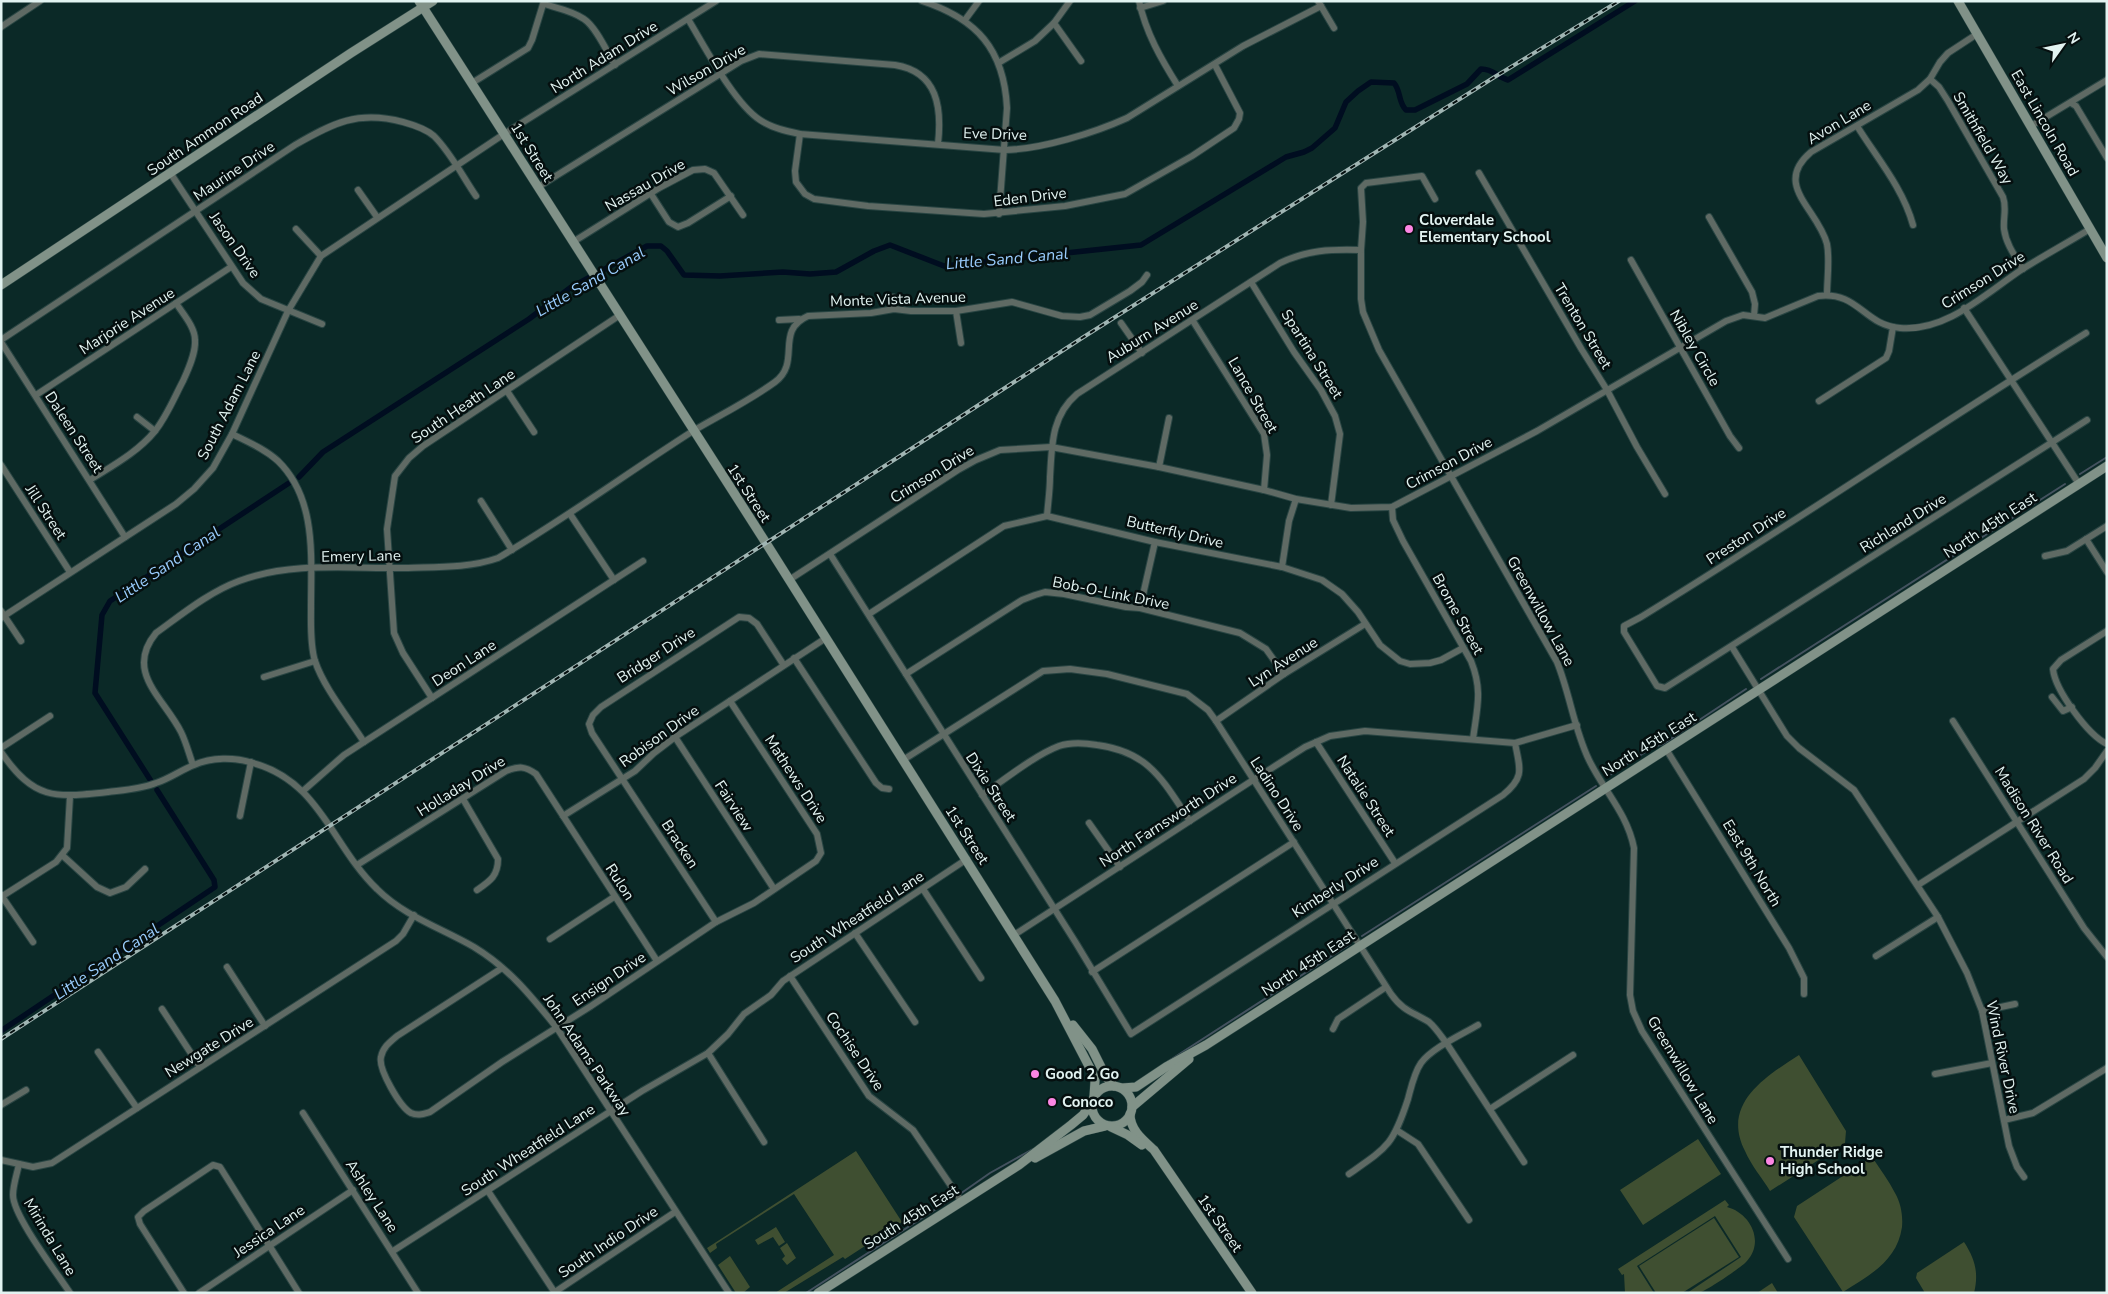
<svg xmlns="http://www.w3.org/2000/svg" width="2108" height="1294" font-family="'Nunito Sans',sans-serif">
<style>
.green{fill:#3f4f31}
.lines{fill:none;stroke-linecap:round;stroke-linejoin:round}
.stream{stroke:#44525f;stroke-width:2}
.canal{stroke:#000d20;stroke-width:5.5}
.street-casing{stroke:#294543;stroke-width:8}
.secondary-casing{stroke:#294543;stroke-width:10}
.street{stroke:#5f6a64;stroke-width:6}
.secondary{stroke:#819288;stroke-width:9}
.rail-casing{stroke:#a0b5b3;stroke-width:4}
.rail{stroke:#050f0f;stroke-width:2;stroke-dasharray:5.5;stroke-linecap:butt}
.poi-dot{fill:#fc86e3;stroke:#050f0f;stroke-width:2}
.labels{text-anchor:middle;stroke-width:5;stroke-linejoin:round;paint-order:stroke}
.street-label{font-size:15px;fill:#e2f3f1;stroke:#050f0f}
.poi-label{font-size:15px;font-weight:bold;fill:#e2f3f1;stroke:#050f0f;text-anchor:start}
.water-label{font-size:16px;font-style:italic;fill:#99ccfd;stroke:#050f0f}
</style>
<rect width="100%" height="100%" fill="#0b2927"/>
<g class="green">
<path d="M1799,1055L1846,1131L1845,1143L1770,1191C1762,1178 1751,1165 1745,1151C1721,1104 1765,1077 1799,1055Z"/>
<path d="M1698,1139L1721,1174L1643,1225L1620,1190Z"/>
<path d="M856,1151L902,1222L845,1259L843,1257L784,1293H775L834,1255L794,1194L716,1244L717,1248L710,1253L707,1248Z"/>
<path d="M1872,1157C1880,1169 1889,1181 1895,1193C1901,1203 1903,1216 1902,1227C1897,1261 1870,1275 1843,1292L1794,1217L1797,1206Z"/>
<path d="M1725,1200L1729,1205L1727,1207C1750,1213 1765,1241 1747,1261C1742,1267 1705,1292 1698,1293C1695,1293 1690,1293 1687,1293L1741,1257L1715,1216L1637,1266L1654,1293H1625L1624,1274L1622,1275L1618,1269Z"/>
<path d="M1714,1218L1739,1257L1682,1293H1656L1639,1266Z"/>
<path d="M776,1227L785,1242L779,1246L773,1237L758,1245L755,1240Z"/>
<path d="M1964,1242C1975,1259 1979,1273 1974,1293H1925L1916,1278L1917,1273Z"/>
<path d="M787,1243L796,1258L787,1265L782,1259L785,1256L780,1248Z"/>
<path d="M730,1256L750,1287L743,1293H736L718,1265Z"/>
<path d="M1772,1283L1778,1293H1757Z"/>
</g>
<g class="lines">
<g class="stream">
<path d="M2080,474L2107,457"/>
<path d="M1761,679L2065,484"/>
<path d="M1610,775L1653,747L1663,744L1746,689"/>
<path d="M1362,936L1596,786"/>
<path d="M1167,1062L1350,944"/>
<path d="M960,1194L990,1173L1033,1149"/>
<path d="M806,1293L953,1198"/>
</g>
<g class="canal">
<path d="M299,477L323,452L529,319L570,288L647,246H661L667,251L684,275L720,276L783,272L810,274L836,272L874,251L890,245L944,266L1141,245L1286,157L1304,152L1312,148L1335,128L1346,102L1358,91L1371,82L1394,83C1401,91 1398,102 1406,110H1415L1467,84L1481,69C1494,69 1497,77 1508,80L1635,1"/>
<path d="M151,781L95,693L102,615L110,601L289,483"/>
<path d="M1,1031L215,887L214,880L157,790"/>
</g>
<defs>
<g id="street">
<path d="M922,1C977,19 1004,49 1007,108L999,214"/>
<path d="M1070,1L1054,23L1081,61"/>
<path d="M1139,1C1146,33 1161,59 1178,86"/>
<path d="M1318,1L1334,28"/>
<path d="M544,4C557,8 573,11 584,19C596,27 607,52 615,65"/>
<path d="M1140,8L1163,1"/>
<path d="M688,19C705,47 734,103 760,120C772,128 786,131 800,134L1005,150C1042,149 1094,133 1127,118L1243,46L1321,6"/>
<path d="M965,20L979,1"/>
<path d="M1,27L40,1"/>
<path d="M1000,62L1035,41L1054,23"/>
<path d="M1930,79L1939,87L1948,101L2003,197C2007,208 2003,217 2004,229C2006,244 2015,256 2023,269"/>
<path d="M472,83L528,48L532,40L544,1"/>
<path d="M2071,103L2076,106L2107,158"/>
<path d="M1857,126C1877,158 1903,188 1913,225"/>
<path d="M2031,126L2107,80"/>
<path d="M800,134L795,171L796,182L805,194L814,199L868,206L984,214L1065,206L1125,194L1192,156L1234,128L1239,119L1240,113L1215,65"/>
<path d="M1479,173L1582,350L1607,390L1637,447L1665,494"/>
<path d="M171,174L243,283L261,299L322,324"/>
<path d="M538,187L741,61L759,54L895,65C938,72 942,108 938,144"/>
<path d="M358,190L377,217"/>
<path d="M651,194L669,222L678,227L688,223L731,196"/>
<path d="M1435,199L1422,176L1366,183L1361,188L1363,222L1361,250V299L1363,312L1379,350L1557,662C1570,694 1574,729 1589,760C1604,791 1627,813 1634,848L1630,995L1633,1011L1642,1031L1788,1259"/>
<path d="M1709,217L1752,292L1755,304L1754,316"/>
<path d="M296,229L321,256"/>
<path d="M573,242L659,188L693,170L705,169L714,173L743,215"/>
<path d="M1631,260L1730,436L1739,448"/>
<path d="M1251,282L1294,352L1321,390L1335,416L1340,434L1331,505"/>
<path d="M1827,295C1827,279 1830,260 1827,244C1818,209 1772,185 1811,152L1918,90L1930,79L1940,62L1948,53L1977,34"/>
<path d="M893,297L894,309"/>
<path d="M1964,308L2079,484"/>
<path d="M956,311L961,343"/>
<path d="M779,320L799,319"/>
<path d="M1193,321L1264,434L1267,455L1264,490"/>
<path d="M1121,323L1142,353"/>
<path d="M2086,333C1936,426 1791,525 1641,617L1624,626V632L1657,686L1665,688L2087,420"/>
<path d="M1,340L295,145C333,123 358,110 403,122C414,125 426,129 434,136C451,153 463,177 476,196"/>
<path d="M1,342L125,537"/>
<path d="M507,391L534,432"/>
<path d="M36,395L231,267"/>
<path d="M1819,401L1886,358L1889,351L1893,327"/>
<path d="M137,417L155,431"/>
<path d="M232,434C248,442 265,449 278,461C317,499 311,557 311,608C311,624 310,645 315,661C324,688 348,717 364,742"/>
<path d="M1,465L70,572"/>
<path d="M1159,467L1169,418"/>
<path d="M90,480C112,466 138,452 155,431C167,416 174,398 183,381C188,370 196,353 195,340C195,327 183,314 176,303"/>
<path d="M481,501L512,550"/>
<path d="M1392,507L1393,520L1403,541L1471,661C1483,691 1477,708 1473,739"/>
<path d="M570,514L614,580"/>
<path d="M1047,516C1048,503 1050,490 1050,477C1052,446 1051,416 1077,394L1280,263C1307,250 1331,249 1361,250"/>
<path d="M2086,539L2107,572"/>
<path d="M830,554L1076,943L1131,1034L1503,795C1525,777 1520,769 1515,743"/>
<path d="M2045,556L2067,551L2107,526"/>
<path d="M1282,567L1289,521L1296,499"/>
<path d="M789,580L958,470L976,460L1000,450L1051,447L1159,467L1264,490L1296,499L1351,508L1392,507L1537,431L1726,321L1743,315L1765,318L1818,296C1859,291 1863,325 1900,328C1946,332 1985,294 2021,270C2043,256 2067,243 2090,229"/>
<path d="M1140,608L1155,542"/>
<path d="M1,611L21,641"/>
<path d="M869,614L1004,526L1047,516L1155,542L1282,567L1322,580L1342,594L1358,612L1380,645L1400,661L1410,664L1430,663L1441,660L1463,648"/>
<path d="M1,618L176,504L194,489L213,468L232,434L288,311L321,256L504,134L716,1"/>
<path d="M2107,631L2061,660L2053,669C2055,690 2088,735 2107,744"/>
<path d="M1732,647L1787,736L1799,748L1854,790L1938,917L1967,973L1982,1011L2009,1146L2017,1167L2024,1177"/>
<path d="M794,658L876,783L882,788L889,789"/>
<path d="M906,674L1022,600L1035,595L1045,592L1064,594L1126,607L1140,608L1240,633L1266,649L1284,674"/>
<path d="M264,677L315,661"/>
<path d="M2052,697L2063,711L2072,707"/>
<path d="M432,698L403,653L394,633L387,529L395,476L409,458L423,446L620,315"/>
<path d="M1216,721L1284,674L1365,624"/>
<path d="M1953,721L2084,928L2107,957"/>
<path d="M675,737L774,889"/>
<path d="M1316,742L1395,863"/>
<path d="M1,748L50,716"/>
<path d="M1666,749L1789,948L1804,978V994"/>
<path d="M1,752C34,800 54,798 108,792C124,790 141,789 156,783C169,779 181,770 194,765C212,757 234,757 253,763C320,781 332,846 377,889C404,916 441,928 474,947C510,969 531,996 557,1028L729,1293"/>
<path d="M903,760L1043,671L1070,669L1107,674L1187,694L1208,710L1216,721L1391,994C1403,1011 1413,1012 1429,1022C1436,1028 1441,1036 1447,1044L1524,1162"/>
<path d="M193,765C189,754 186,742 181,732C164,698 124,672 156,633C181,615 209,592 239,581C292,561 352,569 408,568C437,567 470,568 498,558C565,519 627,473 693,431C720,415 749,401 775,382C802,362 774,331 808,316L871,313L894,309L911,311H956L1012,302L1062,316L1080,317L1090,315L1130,291L1142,282L1147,275"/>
<path d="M303,791L344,755L643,561"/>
<path d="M982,795C1004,780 1035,755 1059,746C1071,742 1085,743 1097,745C1150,752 1163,781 1190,821"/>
<path d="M463,799L498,859C498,876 490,881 477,890"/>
<path d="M240,816L251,762"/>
<path d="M563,816L635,771L654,753L675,737L826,638"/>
<path d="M1089,823L1120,867"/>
<path d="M62,855L97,887L110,893L126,887L145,869"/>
<path d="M357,865L506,771C519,766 525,766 536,774L657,961"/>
<path d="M1918,885L2084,779L2095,768L2107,751"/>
<path d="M923,889L981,978"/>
<path d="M1,895L33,942"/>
<path d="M1,897L56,862L67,848L70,796"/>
<path d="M716,922L592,733L589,724L593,715L601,707L739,617L749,618L757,624L783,664"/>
<path d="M855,933L915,1022"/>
<path d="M1014,935L1253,780L1305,747L1330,736L1365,731L1515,743L1577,725"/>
<path d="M550,939L614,897"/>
<path d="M1876,956L1938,917"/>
<path d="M227,967L265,1026"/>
<path d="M502,968L397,1036C390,1042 383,1047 381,1057C378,1069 400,1107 411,1113C418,1116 423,1114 430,1112L502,1062L591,1006L716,922L754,903L816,861L821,853L817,834L730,701"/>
<path d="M1092,972L1294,842"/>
<path d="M790,976L869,1096L913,1130L962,1202"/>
<path d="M162,1009L200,1067"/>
<path d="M1982,1011L2015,1004"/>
<path d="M1333,1029L1338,1019L1386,987"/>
<path d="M98,1052L137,1108"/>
<path d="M708,1053L764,1142"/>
<path d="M1935,1074L1992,1063"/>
<path d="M1,1105L26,1090"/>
<path d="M1490,1109L1573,1055"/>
<path d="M303,1113L418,1293"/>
<path d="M2004,1120L2033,1113L2107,1068"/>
<path d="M1398,1131L1418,1144L1469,1220"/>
<path d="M1,1160L33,1167L52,1163L396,941L403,934L414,915"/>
<path d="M19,1164C17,1174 13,1185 13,1195C13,1216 57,1273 70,1293"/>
<path d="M1349,1174C1388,1147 1393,1145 1408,1099C1411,1088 1414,1073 1421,1063C1432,1048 1461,1035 1478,1025"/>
<path d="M488,1191L555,1293"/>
<path d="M393,1251L642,1091L708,1053L728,1034L744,1014L771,995L783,981L967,859"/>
<path d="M555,1292L675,1212"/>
<path d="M184,1293L140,1224L138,1217L144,1211L213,1165L220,1167L299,1293"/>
<path d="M199,1293L353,1190"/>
</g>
<g id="secondary">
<path d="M419,1L766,543L1055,1001L1092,1072L1095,1081L1094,1096"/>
<path d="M1958,1L2107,258"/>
<path d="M1,285L351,53L433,1"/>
<path d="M1073,1025L1092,1049L1106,1077L1114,1086"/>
<circle cx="1112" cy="1106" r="20"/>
<path d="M1122,1088L1136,1087L1166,1067L1206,1045L2107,466"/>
<path d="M1132,1107L1189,1059"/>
<path d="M1130,1114C1130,1130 1143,1140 1154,1150L1252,1293"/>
<path d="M1111,1127L1128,1135L1142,1145"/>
<path d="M1035,1158L1084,1131L1105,1126"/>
<path d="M818,1293L1019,1165L1071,1125L1083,1115L1092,1102"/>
</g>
</defs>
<use href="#street" class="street-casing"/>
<use href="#secondary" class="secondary-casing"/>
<use href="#street" class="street"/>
<use href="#secondary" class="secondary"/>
<defs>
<path id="rail" d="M1,1039L1082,338L1493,78L1619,1"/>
</defs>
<use href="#rail" class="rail-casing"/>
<use href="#rail" class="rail"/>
</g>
<g class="poi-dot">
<circle cx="1409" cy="229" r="5"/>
<circle cx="1035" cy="1074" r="5"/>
<circle cx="1052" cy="1102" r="5"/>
<circle cx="1770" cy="1161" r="5"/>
</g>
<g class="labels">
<g class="street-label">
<text transform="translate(604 57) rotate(-32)" y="5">North Adam Drive</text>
<text transform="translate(706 70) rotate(-30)" y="5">Wilson Drive</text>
<text transform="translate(1839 122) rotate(-31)" y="5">Avon Lane</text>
<text transform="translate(2045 123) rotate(60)" y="5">East Lincoln Road</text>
<text transform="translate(205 134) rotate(-34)" y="5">South Ammon Road</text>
<text transform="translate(995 134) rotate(2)" y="5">Eve Drive</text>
<text transform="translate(1983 138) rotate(60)" y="5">Smithfield Way</text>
<text transform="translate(532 152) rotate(58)" y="5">1st Street</text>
<text transform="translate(234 171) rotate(-34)" y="5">Maurine Drive</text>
<text transform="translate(645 185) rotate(-30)" y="5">Nassau Drive</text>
<text transform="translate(1030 197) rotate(-7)" y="5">Eden Drive</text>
<text transform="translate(235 245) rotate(55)" y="5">Jason Drive</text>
<text transform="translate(1983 280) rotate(-32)" y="5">Crimson Drive</text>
<text transform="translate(898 299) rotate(-2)" y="5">Monte Vista Avenue</text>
<text transform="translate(127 321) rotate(-33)" y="5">Marjorie Avenue</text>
<text transform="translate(1583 326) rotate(59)" y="5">Trenton Street</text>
<text transform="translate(1152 331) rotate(-32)" y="5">Auburn Avenue</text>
<text transform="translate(1695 348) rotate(60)" y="5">Nibley Circle</text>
<text transform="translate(1312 354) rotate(58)" y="5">Spartina Street</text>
<text transform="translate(1253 395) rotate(60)" y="5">Lance Street</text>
<text transform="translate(229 405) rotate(-63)" y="5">South Adam Lane</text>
<text transform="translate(463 406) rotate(-34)" y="5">South Heath Lane</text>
<text transform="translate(74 432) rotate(57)" y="5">Daleen Street</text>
<text transform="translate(1449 463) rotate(-28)" y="5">Crimson Drive</text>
<text transform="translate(932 474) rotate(-32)" y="5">Crimson Drive</text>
<text transform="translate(749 493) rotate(57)" y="5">1st Street</text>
<text transform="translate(46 512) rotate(57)" y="5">Jill Street</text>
<text transform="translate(1903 523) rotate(-32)" y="5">Richland Drive</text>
<text transform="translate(1990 525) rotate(-33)" y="5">North 45th East</text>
<text transform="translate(1175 532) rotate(13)" y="5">Butterfly Drive</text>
<text transform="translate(1746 536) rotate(-33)" y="5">Preston Drive</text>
<text transform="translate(361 556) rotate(-1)" y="5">Emery Lane</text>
<text transform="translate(1111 593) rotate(11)" y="5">Bob-O-Link Drive</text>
<text transform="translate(1541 611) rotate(61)" y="5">Greenwillow Lane</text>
<text transform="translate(1458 614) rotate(61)" y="5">Brome Street</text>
<text transform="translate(656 655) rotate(-33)" y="5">Bridger Drive</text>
<text transform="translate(1283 662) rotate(-33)" y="5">Lyn Avenue</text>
<text transform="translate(464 663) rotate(-33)" y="5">Deon Lane</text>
<text transform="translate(659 736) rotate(-36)" y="5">Robison Drive</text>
<text transform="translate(1649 744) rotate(-32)" y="5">North 45th East</text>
<text transform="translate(796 779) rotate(57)" y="5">Mathews Drive</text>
<text transform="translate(461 786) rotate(-32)" y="5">Holladay Drive</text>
<text transform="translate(991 787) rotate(57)" y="5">Dixie Street</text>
<text transform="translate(1277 794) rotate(57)" y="5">Ladino Drive</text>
<text transform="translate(1366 796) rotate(57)" y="5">Natalie Street</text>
<text transform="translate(734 806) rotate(57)" y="5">Fairview</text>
<text transform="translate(1168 820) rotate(-33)" y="5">North Farnsworth Drive</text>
<text transform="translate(2034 825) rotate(58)" y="5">Madison River Road</text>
<text transform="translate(967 835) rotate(57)" y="5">1st Street</text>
<text transform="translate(680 844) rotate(57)" y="5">Bracken</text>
<text transform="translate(1752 863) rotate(59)" y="5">East 9th North</text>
<text transform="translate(620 882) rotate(57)" y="5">Rulon</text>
<text transform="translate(1335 887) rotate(-33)" y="5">Kimberly Drive</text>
<text transform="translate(857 917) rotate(-33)" y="5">South Wheatfield Lane</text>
<text transform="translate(1308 963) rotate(-33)" y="5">North 45th East</text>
<text transform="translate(609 979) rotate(-34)" y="5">Ensign Drive</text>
<text transform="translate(209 1047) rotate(-32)" y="5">Newgate Drive</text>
<text transform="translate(855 1051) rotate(56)" y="5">Cochise Drive</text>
<text transform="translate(587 1055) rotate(56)" y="5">John Adams Parkway</text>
<text transform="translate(2003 1057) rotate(78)" y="5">Wind River Drive</text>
<text transform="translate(1683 1070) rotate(59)" y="5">Greenwillow Lane</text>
<text transform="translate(528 1150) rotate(-33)" y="5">South Wheatfield Lane</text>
<text transform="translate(372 1196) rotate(57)" y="5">Ashley Lane</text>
<text transform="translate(911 1217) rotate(-32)" y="5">South 45th East</text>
<text transform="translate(1220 1223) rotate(55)" y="5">1st Street</text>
<text transform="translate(269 1231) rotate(-34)" y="5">Jessica Lane</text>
<text transform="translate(50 1237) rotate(59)" y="5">Mirinda Lane</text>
<text transform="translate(608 1242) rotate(-34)" y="5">South Indio Drive</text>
</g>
<g class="poi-label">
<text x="1419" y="225">Cloverdale<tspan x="1419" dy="17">Elementary School</tspan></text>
<text x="1045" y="1079">Good 2 Go</text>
<text x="1062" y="1107">Conoco</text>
<text x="1780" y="1157">Thunder Ridge<tspan x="1780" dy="17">High School</tspan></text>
</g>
<g class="water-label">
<text transform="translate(1007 258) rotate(-5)" y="6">Little Sand Canal</text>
<text transform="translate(590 281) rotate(-30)" y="6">Little Sand Canal</text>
<text transform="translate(167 564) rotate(-34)" y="6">Little Sand Canal</text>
<text transform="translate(106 961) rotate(-34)" y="6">Little Sand Canal</text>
</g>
</g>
<rect width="2108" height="1294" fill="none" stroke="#e2f3f1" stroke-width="5"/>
<g transform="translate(2063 45) rotate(57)" stroke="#050f0f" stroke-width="4" paint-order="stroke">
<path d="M0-4L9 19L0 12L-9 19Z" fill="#e2f3f1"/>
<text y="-8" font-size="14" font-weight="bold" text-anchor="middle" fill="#e2f3f1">N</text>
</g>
</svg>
